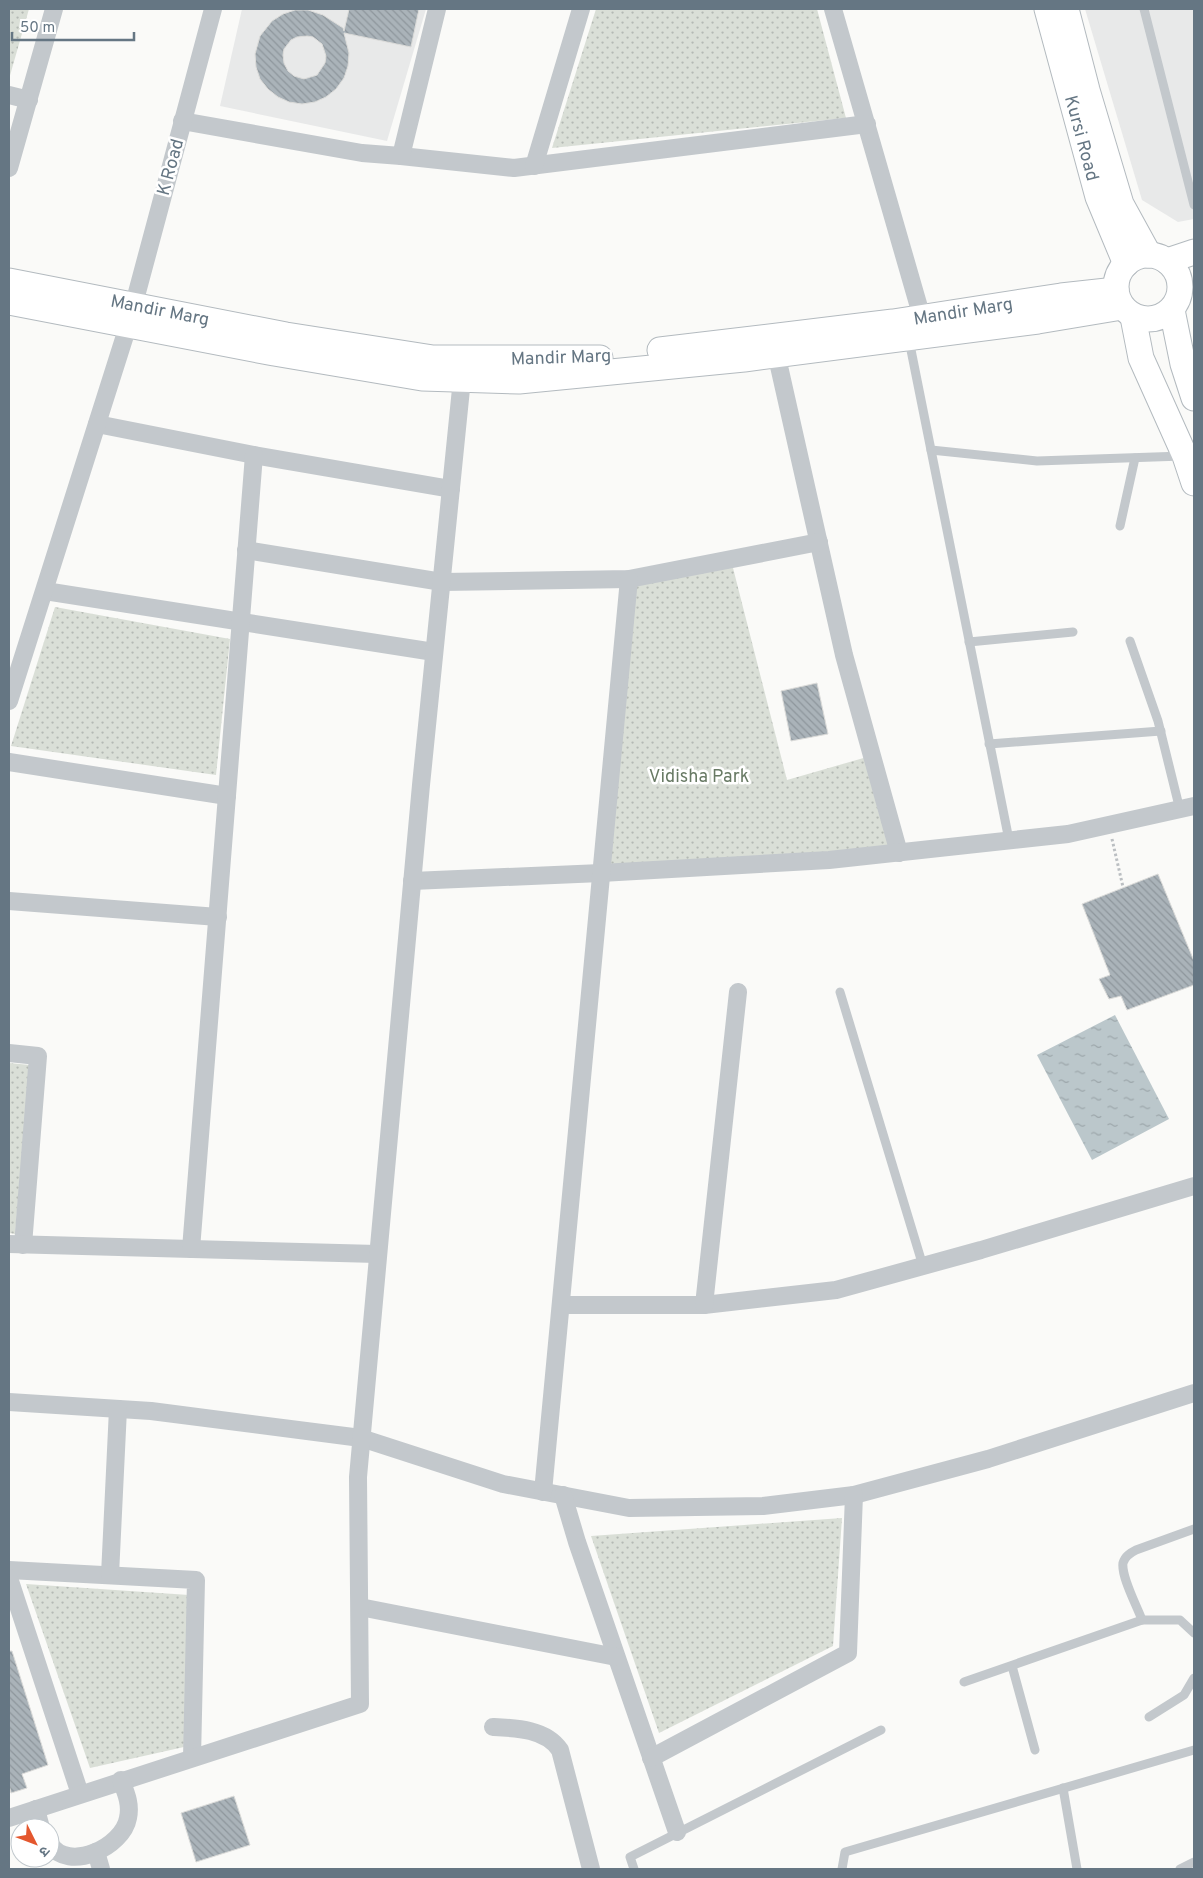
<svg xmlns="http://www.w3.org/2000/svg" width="1203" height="1878" font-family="Overpass,'Noto Sans Devanagari',sans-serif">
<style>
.built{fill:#e8e9e9}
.park{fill:url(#park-dots)}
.water{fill:url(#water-ripples)}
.building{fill:url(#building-back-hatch);stroke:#dcdcda;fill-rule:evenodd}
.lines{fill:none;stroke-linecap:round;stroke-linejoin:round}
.secondary-casing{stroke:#b3babf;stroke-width:27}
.path{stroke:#bbbfc2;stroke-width:3;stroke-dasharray:2.5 2.5;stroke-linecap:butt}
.lane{stroke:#c3c8cc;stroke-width:9}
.street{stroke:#c3c8cc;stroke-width:18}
.secondary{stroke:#fff;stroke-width:25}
.labels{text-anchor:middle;stroke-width:5;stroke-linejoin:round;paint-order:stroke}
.street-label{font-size:18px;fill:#657683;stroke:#fff}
.park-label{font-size:18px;fill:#687a64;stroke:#fff}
</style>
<defs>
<pattern id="park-dots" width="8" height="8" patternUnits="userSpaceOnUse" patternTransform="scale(1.25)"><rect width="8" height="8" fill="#dadfd7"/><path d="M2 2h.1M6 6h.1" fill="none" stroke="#b4b9b4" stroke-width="1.8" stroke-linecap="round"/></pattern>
<pattern id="water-ripples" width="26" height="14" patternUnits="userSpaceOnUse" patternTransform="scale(1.25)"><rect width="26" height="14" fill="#bbc7cb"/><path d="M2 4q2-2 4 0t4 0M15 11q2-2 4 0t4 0" fill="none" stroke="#9ca6aa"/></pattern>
<pattern id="building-back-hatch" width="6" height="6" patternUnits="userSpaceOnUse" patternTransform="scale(1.25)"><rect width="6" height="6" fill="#aab3b9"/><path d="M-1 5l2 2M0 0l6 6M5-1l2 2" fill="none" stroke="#8e969c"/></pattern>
</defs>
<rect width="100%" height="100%" fill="#fafaf8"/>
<g class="built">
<path d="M242,9H426L387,141L220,106Z"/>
<path d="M1085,9H1194V219L1178,222L1142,200Z"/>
</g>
<g class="park">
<path d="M9,9H29L9,79Z"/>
<path d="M596,9H817L846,118L552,148Z"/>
<path d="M732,564L787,780L867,757L892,847L606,869L634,582Z"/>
<path d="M55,607L230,639L216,775L11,746Z"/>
<path d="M9,1063L30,1065L15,1234L9,1233Z"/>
<path d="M842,1518L833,1646L659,1733L591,1536Z"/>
<path d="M26,1584L189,1595L184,1747L90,1768Z"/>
</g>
<path class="water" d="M1115,1015L1169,1119L1092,1160L1037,1055Z"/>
<g class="building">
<path d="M349,9H419L411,47L344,33L349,53L348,66L344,78L336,89L326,97L315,102L302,104L289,102L278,97L268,89L260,79L256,67L255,54L260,36L272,21L283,14L295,10H308L323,15L343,28L344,31ZM307,36L313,37L322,44L326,56L325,63L317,75L304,79L294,76L288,71L284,63L283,55L284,49L291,40L297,37Z"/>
<path d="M817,683L828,734L791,741L781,691Z"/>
<path d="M1158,874L1194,961V985L1127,1010L1121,996L1109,999L1099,979L1110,975L1082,904Z"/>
<path d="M9,1651H12L48,1765L22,1774L27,1788L11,1793L9,1785Z"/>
<path d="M234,1796L250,1845L196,1862L181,1813Z"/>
</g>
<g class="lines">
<defs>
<g id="secondary">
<path d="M1047,9L1098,197L1126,264"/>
<path d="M1066,9L1087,90L1121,204L1149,255"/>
<circle cx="1148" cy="287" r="32"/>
<path d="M1167,261L1194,252"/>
<path d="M9,281L286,335L433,358H600"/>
<path d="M9,302L274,353L422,378L519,381L744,359L1038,321L1122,307"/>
<path d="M1172,310L1183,364L1194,398"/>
<path d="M1133,317L1141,358L1185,456L1194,483"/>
<path d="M660,350L893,322L1061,296L1116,290"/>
</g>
</defs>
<use href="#secondary" class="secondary-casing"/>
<path class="path" d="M1112,839L1123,887"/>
<g class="lane">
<path d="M1144,9L1194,205"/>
<path d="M909,340L1009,840"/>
<path d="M931,450L1037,461L1183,456"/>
<path d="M1120,526L1135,458"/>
<path d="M1130,641L1158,721L1180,810"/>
<path d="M969,642L1073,632"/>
<path d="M989,744L1161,731"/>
<path d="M840,992L923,1266"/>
<path d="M1142,1620C1137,1606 1121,1577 1123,1563C1125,1556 1130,1553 1136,1550L1194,1529"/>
<path d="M1012,1666L1035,1750"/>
<path d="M964,1682L1142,1620H1180L1194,1633"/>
<path d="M1149,1717L1184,1695L1194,1678"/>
<path d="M1063,1788L1077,1869"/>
<path d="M634,1869L630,1857L881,1730"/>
<path d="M842,1869L845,1852L1194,1750"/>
<path d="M1180,1869L1194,1862"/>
</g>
<g class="street">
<path d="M833,9L925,328"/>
<path d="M9,95L29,100"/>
<path d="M182,121L362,153L401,156L514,168L867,124"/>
<path d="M401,156L437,9"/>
<path d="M534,166L581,9"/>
<path d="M9,168L54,9"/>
<path d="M774,344L844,655L899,853"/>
<path d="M97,424L254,455L451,489"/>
<path d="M246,550L442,582L629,579L819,542"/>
<path d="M45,591L434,652"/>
<path d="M9,701L128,326L213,9"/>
<path d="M9,762L227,796"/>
<path d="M412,881L601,873L829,860L1068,834L1194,806"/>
<path d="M9,901L218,917"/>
<path d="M9,1053L38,1056L23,1245"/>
<path d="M9,1244L377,1254"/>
<path d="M191,1249L254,455"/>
<path d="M561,1305H704L836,1290L981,1250L1194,1186"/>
<path d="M704,1305L738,992"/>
<path d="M9,1402L151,1411L361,1438L503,1484L629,1508L763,1506L854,1495L988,1459L1194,1393"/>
<path d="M543,1492L629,579"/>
<path d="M563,1495L577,1542L677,1832"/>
<path d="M9,1570L196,1580L192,1758"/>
<path d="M110,1575L118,1409"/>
<path d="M9,1578L80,1794"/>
<path d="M360,1607L616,1657"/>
<path d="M493,1727C516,1728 546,1729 560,1750L591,1869"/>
<path d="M651,1758L848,1653L854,1495"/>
<path d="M36,1809L41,1828"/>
<path d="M9,1818L360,1704L358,1477L421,785L463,369"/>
<path d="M50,1844C68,1873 123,1847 128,1818C131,1804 126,1793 121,1780"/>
<path d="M96,1852L101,1869"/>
</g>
<use href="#secondary" class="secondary"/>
</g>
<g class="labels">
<g class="street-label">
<text transform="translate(1082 138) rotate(75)" y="6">Kursi Road</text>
<text transform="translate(170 167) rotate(-75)" y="6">K Road</text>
<text transform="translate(160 310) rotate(11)" y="6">Mandir Marg</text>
<text transform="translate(963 311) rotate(-9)" y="6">Mandir Marg</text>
<text transform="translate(561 357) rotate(-2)" y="6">Mandir Marg</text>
</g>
<g class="park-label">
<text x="699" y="782">Vidisha Park</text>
</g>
</g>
<rect width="1203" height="1878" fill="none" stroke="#657683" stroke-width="20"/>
<g transform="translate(35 1843) rotate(132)"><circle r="24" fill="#ffffff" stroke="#c1c8cd"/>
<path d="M0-4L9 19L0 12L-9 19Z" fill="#e4572e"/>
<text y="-8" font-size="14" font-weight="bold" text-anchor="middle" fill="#657683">उ</text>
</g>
<path d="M12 32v8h122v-8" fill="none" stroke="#657683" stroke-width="2.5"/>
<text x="20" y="32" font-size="15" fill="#657683" stroke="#ffffff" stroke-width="4" paint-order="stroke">50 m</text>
</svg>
